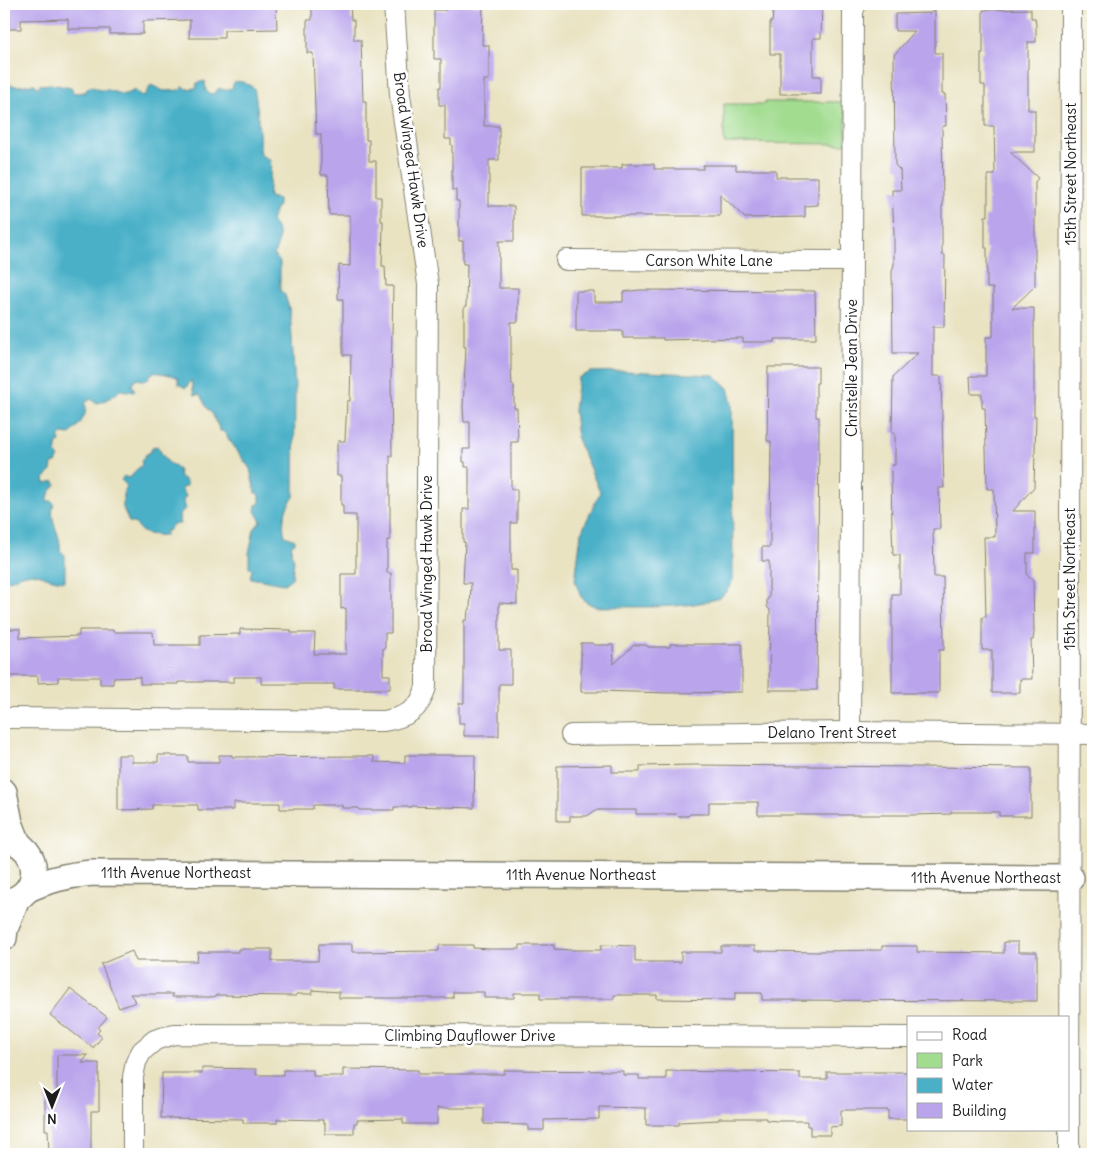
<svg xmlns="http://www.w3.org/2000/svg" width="1097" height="1158" font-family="Delius,sans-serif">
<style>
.green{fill:#a1dc8f;stroke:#5e7c56}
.water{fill:#49b0c8;stroke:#326672}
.building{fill:#baa5ec}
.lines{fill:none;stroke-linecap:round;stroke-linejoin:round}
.minor-casing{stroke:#82806f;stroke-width:22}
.tertiary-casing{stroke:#82806f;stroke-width:28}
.minor{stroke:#fff;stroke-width:20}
.tertiary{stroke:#fff;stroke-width:25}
.labels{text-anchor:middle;stroke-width:5;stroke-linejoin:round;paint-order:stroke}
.street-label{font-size:15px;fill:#1c1c1c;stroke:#fff}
</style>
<rect width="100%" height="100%" fill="#fff"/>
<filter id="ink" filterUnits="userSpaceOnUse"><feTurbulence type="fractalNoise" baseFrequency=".02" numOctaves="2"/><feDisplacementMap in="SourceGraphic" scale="10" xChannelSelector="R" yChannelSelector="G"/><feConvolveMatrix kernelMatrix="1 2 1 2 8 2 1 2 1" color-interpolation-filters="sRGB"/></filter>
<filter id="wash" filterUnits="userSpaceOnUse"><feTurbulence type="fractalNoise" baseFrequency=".0096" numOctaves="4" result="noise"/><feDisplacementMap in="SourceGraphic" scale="20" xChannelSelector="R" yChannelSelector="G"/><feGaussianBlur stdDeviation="1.12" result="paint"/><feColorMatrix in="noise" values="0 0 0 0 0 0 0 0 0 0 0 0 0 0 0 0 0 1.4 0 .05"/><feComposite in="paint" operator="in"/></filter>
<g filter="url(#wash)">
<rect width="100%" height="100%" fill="#e9e3c2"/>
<path class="green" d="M765,102H846V144L724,143V104H765Z"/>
<g class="water">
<path d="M205,81L206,91L210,94L215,93L219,88L224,90L232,88L234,82C242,80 247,84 254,88C259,110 258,133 261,155L270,160C272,171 268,185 269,197L278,199V205L271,221C282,235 280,238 274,255L280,262V290L285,295L289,308L291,322L295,388L294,497C285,507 281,523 285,536L295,540V543L292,544L291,552L294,560L292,578L284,584L250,578L252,569L249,567V553L254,529L261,521L255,511L256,505L260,503V496L255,492L250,469L223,431H220L213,415L207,408L200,395H194L191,380L186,388L178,384V378C175,375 159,373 153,372L146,381L138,379L134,381L132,385L135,391L134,392L120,390C116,395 103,402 97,403L91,399L85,403C89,415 78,427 69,435L62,434L59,438L60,442L56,444L57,448L56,455L59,457L56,463L52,464L51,471L44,479L45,483L55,481L56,485L50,492L47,501H52L54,504C48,520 62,535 60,550L65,555V581C37,579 40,565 8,581L4,579V84L18,86L35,84L36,88L40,85L51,84L71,88L74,93L85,92L89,87C94,86 95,89 100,90C103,90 106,89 108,90C123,94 121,97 135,90L140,95L144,96L151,85L164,91L180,90L184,86L186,89L196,88L197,83Z"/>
<path d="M626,371L714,375L728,388L732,404L733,580C729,588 725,596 716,599C682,610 631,606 596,607L586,602L581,597L575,581L581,533L600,492L577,439L574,410L578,378L591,372Z"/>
<path d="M157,446C161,451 163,457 167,461C175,469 178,464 180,477C184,479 187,481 187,486L181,488L186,496L183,501L186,508L179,515L180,524C172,524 172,526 168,531H165L166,535L164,536C153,533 143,538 136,524L129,522L123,508V494L127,486L121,480L124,476L128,478L132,476L134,472L142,465L141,460L145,458V455L150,452L153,447Z"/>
</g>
<g id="blocks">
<g class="building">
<path d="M4,4H276L277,29L224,30V38H189L190,20L143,21V34H110V29H68V19L21,20V29H4Z"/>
<path d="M312,4H350L351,20H354V40H361L363,101H366V140H369V161H376V197H381V221H383L382,266H385L386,286H393L391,378L392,456L390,455V540H387V573H391V633H385V648H383V675H390V689H334V684H261V677H234V682H178V684H140V677L113,678V684H100V677H58V682L38,683V676H4V629H20V638L79,636V630H113V632H153L154,645H200V635L240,634V629L291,630V633H315L314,654H346V608L341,609V574H356V515H343V505H341V476H337V444L338,441H345L347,401H350L351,355H343V299H338V291L339,265L350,266V215H329L328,175H321V134H316L313,53H307V20H312Z"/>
<path d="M774,4H822L821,38H813V76H821V94H780V54H770V22H772Z"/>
<path d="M446,5H483L482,45H489V80H484V126H499V160H489V206H514V241H499V288H518V322H511V368L512,385H514V408H517L518,442H511V489H517V523H511V570H517V604L499,603V650H511V684H499V736H464V723H459V703H464V620H467L468,610H470L471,583H463L465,542H463V509H469V467H465V462H463V449H470V422H464L463,408L466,347H464V307H466L467,264H463V241H459V201H456V190H452V145H451V139H445V105H439V87H441V59H434V10H446Z"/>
<path d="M935,9V53H942V94H945L946,126H942L943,206H942V255H945L944,327H933V376H941L944,488H939L940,529H933L934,577H943L944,650H939V693H892V594H900V555H893L892,527L891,472L892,465H895V433H892L893,377L918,353H893L892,271L894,264V234L892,190H901L900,170L895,165L894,55L915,31H895V14L931,13Z"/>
<path d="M1031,9V18H1035L1036,25V42H1028V110H1035V152H1010L1038,178L1035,182V286L1012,308H1034V416H1036L1034,487L1013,511H1035V553H1027V575L1033,581L1034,633L1033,640H1031L1032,679H1020V693H992V650H982V617H986L984,537H995L994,489H987L985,408H982V394H971L970,376H986V337H993V288H987V248H985V216H988V175H995L994,126H985V85H981V53H983V10Z"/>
<path d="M622,164H654V169H703V165H736V170H776V177H818V205L805,206V217L745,218L720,194V216H582V168H622Z"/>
<path d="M639,290L815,291L816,339H775V342H743V338L663,340V338H623V331H576V291H594V302H623V292Z"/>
<path d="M768,367H818V383H816V417H819V425L817,690H769L770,610L767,607V599L769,598V561H762V547H770V529L771,441H767Z"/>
<path d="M581,643H592L594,645H613L614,664L634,645H646L648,647H670V644H742V692L670,693L598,691V692H581Z"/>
<path d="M118,755H132V762H158V755H172V756H188V762H219V755H232V757L366,756H374V762L405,763V755H475L474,808L411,806V807H394V810H359V808H342V805H313V809H280V803H233V810H198V805H152V809L118,810Z"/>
<path d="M612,765V772H640V766L694,765L1031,768V816H999V812H951V814L911,815H758V802H709V814H690L688,816H679L677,814H636V810H596L587,816H570V821H557V766Z"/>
<path d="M1004,942H1018V952H1037V1001L762,1000V993H735V1000L657,999V995H614V999H540V993H514V998H484V992H453V998H339V992L312,990V994H296V996L216,995V996L212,997H172L173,994H130L136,1002L119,1008L101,964L132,951L136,961H197L198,952H238V949H272V961H318L319,944H352V952L439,951V945H473V948L491,949H520V945H554V949L571,950H601V945L635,946V962H681V952H721V946H755V951L820,952V951L882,950V946H917V952L1004,953Z"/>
<path d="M70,989L107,1017L98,1028L100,1030L97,1033L102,1037L93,1048L50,1015Z"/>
<path d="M57,1055H88L82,1063H99V1111H91V1154H49L48,1130H45V1097H57Z"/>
<path d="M202,1068L256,1069V1075H283V1070H313V1076H343V1069L418,1070V1074H504V1070L623,1071V1075H639V1079H666V1071L800,1073V1079H827V1072H908V1119H888V1110H841V1126L830,1127V1135H810V1126H807V1121H777L766,1120V1118H719V1120L679,1122V1125H646V1108L599,1107V1119L544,1120V1130H528V1125L484,1124V1108H437V1124H403V1119L357,1120V1123H354V1134H325V1123H323V1120L277,1119V1123H243V1119L161,1118L162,1073H202Z"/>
</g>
</g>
</g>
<g filter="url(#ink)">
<use href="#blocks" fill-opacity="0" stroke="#82806f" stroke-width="1"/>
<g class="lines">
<defs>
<g id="minor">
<path d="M566,260L852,261"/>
<path d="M4,718L384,721C407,717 420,710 426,687L428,284L400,95L394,4"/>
<path d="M850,732L853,11L856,4"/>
<path d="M571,735L850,732L1093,734"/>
<path d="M133,1154V1077L136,1062L142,1051L155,1040L174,1034L908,1037"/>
<path d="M1069,1154L1071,4"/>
</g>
<g id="tertiary">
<path d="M4,792L10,823L18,843"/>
<path d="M4,839C43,845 44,897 4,902"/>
<path d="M28,889C49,879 69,875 92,873L1071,878"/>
<path d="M4,938L5,929L17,899"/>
</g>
</defs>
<use href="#minor" class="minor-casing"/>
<use href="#tertiary" class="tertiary-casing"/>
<use href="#minor" class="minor"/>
<use href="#tertiary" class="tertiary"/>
</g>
</g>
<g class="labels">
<g class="street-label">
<text transform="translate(411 160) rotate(82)" y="5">Broad Winged Hawk Drive</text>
<text transform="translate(1071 174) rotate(-90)" y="5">15th Street Northeast</text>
<text x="709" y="266">Carson White Lane</text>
<text transform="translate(852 368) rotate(-90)" y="5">Christelle Jean Drive</text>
<text transform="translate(427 564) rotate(-90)" y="5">Broad Winged Hawk Drive</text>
<text transform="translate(1070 579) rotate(-90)" y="5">15th Street Northeast</text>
<text x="832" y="738">Delano Trent Street</text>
<text x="176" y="878">11th Avenue Northeast</text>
<text x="581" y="880">11th Avenue Northeast</text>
<text x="986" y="883">11th Avenue Northeast</text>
<text x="470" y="1041">Climbing Dayflower Drive</text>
</g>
</g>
<rect width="1097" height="1158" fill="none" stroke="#fff" stroke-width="20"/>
<rect x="907" y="1016" width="162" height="115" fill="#ffffff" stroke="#a4a4a4"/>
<rect x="917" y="1032" width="25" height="8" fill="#ffffff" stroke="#a4a4a4"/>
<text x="952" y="1040" font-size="15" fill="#1c1c1c">Road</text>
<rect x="917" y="1053" width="25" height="15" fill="#a1dc8f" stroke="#a4a4a4"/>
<text x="952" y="1066" font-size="15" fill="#1c1c1c">Park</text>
<rect x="917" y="1078" width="25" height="15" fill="#49b0c8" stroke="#a4a4a4"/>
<text x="952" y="1090" font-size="15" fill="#1c1c1c">Water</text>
<rect x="917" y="1103" width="25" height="15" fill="#baa5ec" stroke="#a4a4a4"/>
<text x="952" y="1116" font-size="15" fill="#1c1c1c">Building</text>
<g transform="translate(52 1106) rotate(180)" stroke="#ffffff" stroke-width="4" paint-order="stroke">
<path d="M0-4L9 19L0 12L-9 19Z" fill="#1c1c1c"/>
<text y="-8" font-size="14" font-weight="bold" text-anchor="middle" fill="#1c1c1c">N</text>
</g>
</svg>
